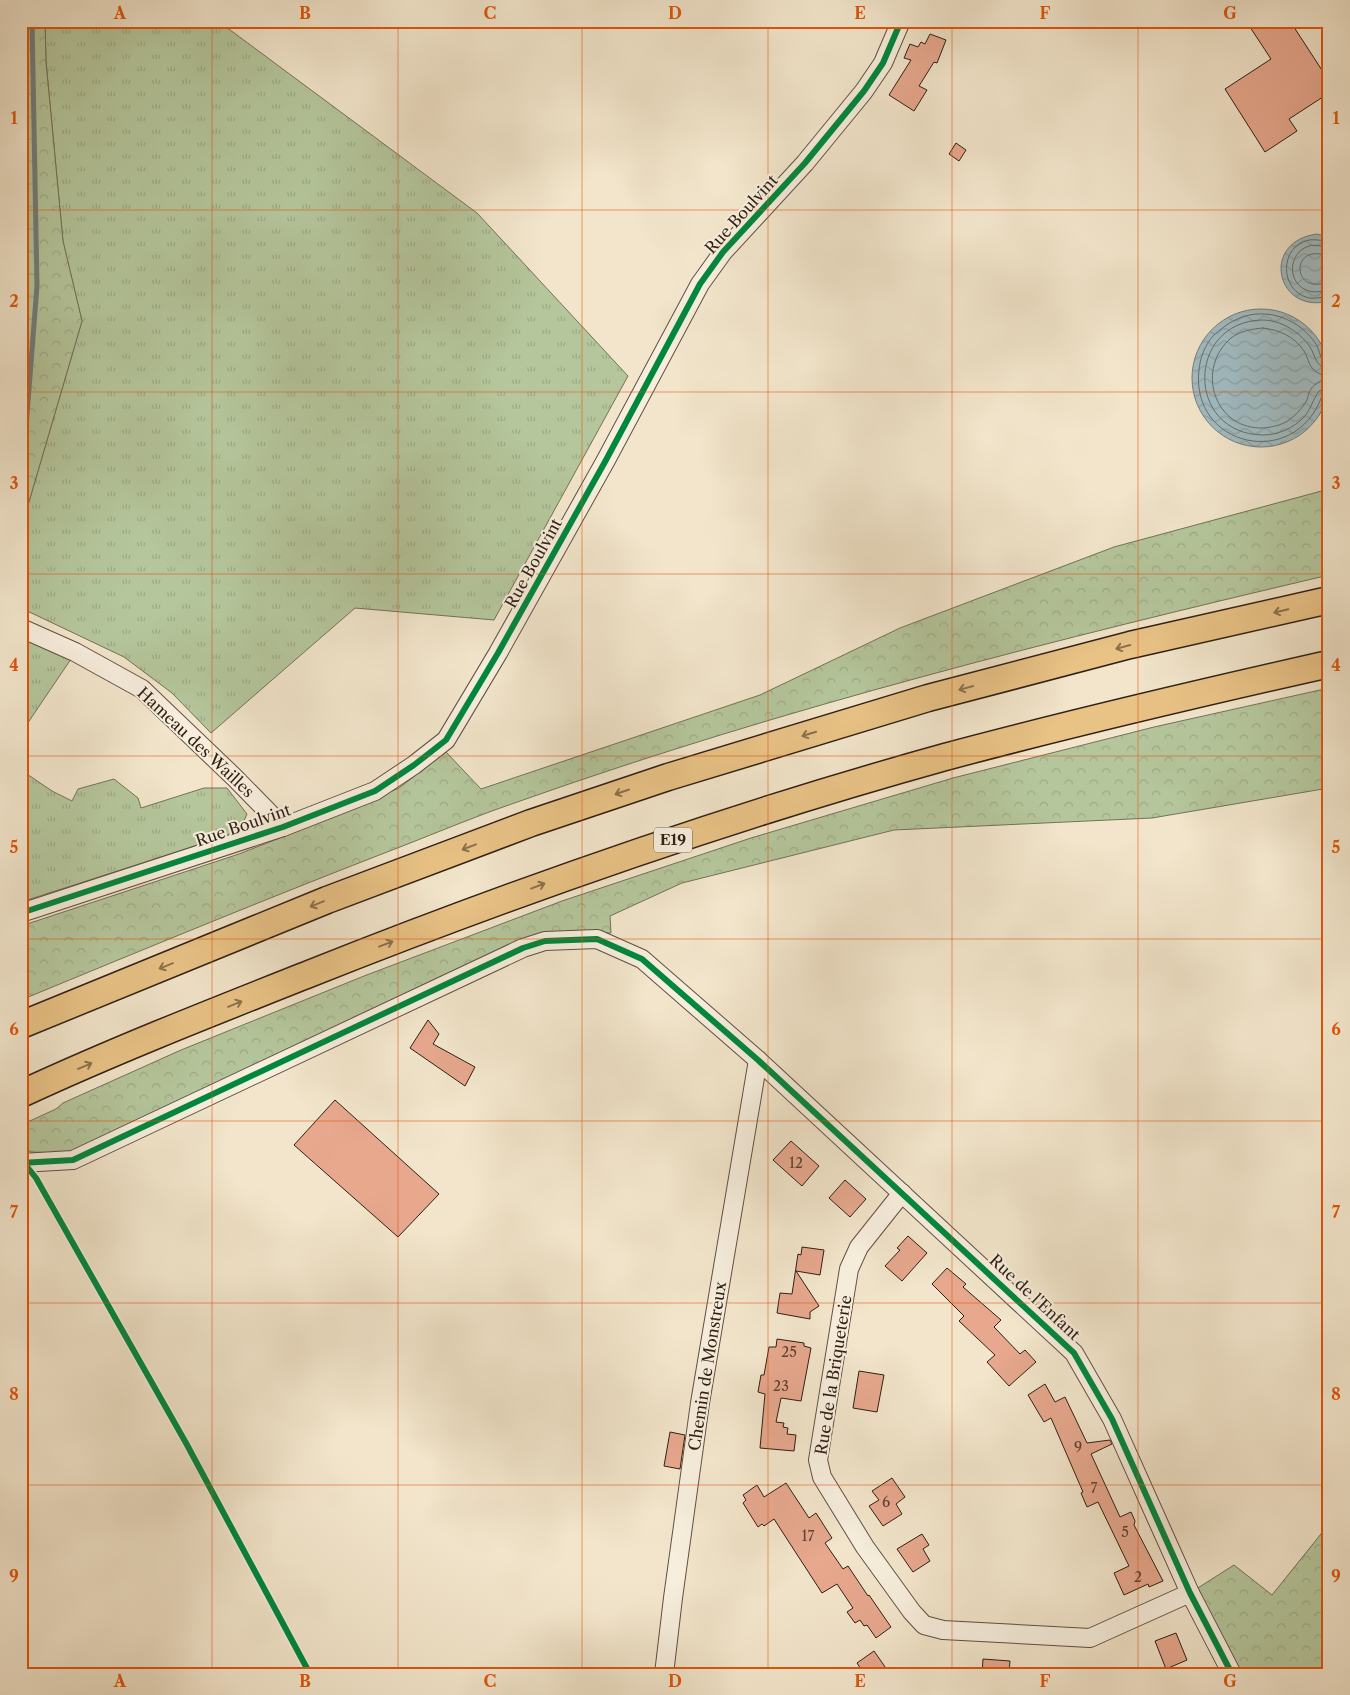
<svg xmlns="http://www.w3.org/2000/svg" width="1350" height="1695" font-family="'Libre Caslon Text',serif">
<style>
.grass{fill:url(#grass-tufts);stroke:#727258}
.forest{fill:url(#forest-crowns);stroke:#727258}
.water{fill:url(#water-waves);stroke:#747d7c}
.lines{fill:none;stroke-linecap:round;stroke-linejoin:round}
.shore{stroke:#686e6b;stroke-width:1}
.stream{stroke:#747d7c;stroke-width:5}
.building{fill:#e7a88e;stroke:#301f14}
.minor-casing{stroke:#605042;stroke-width:20}
.highway-casing{stroke:#301f14;stroke-width:29}
.minor{stroke:#f7eedd;stroke-width:18}
.highway{stroke:#e9c286;stroke-width:26}
.cycleway-casing{stroke:#f7eedd;stroke-width:9}
.cycleway{stroke:#00873e;stroke-width:6}
.oneway{stroke:#8c704d}
.grid{fill:none;stroke:#df560c;stroke-width:1;stroke-opacity:0.55}
.labels{text-anchor:middle;stroke-width:4;stroke-linejoin:round;paint-order:stroke}
.number-label{font-size:14px;fill:#5e4132}
.shield{fill:#f7eedd;stroke:#6c5d50;stroke-width:1}
.shield-label{font-size:15px;font-weight:bold;fill:#301f14}
.street-label{font-size:16px;fill:#301f14;stroke:#f7eedd}
.neatline{fill:none;stroke:#df560c;stroke-width:2}
.grid-label{font-size:16px;text-anchor:middle;font-weight:bold;fill:#df560c}
</style>
<defs>
<pattern id="grass-tufts" width="24" height="20" patternUnits="userSpaceOnUse" patternTransform="scale(1.25)"><rect width="24" height="20" fill="#b5c69c"/><path d="M3 7l-1-3M5 7V3M7 7l1-3M15 17l-1-3M17 17v-4M19 17l1-3" fill="none" stroke="#9caa86"/></pattern>
<pattern id="forest-crowns" width="20" height="18" patternUnits="userSpaceOnUse" patternTransform="scale(1.25)"><rect width="20" height="18" fill="#b5c69c"/><path d="M2 6a3 3 0 1 1 6 0M12 15a3 3 0 1 1 6 0" fill="none" stroke="#9caa86"/></pattern>
<pattern id="water-waves" width="16" height="10" patternUnits="userSpaceOnUse" patternTransform="scale(1.25)"><rect width="16" height="10" fill="#a1bcc2"/><path d="M0 5q4-4 8 0t8 0" fill="none" stroke="#8ba1a6"/></pattern>
</defs>
<rect width="100%" height="100%" fill="#f2e5cb"/>
<filter id="stains"><feTurbulence type="fractalNoise" baseFrequency=".004" numOctaves="4"/><feColorMatrix values="0 0 0 0 .2 0 0 0 0 .09 0 0 0 0 .02 0 0 0 .5 -.17"/></filter>
<radialGradient id="worn" r=".72"><stop offset=".6" stop-color="#630" stop-opacity="0"/><stop offset="1" stop-color="#630" stop-opacity=".3"/></radialGradient>
<g class="grass">
<path d="M45,21H218L477,213L628,376L494,620L355,608L211,733L172,693L124,657L21,608V529L82,321L63,242L46,62Z"/>
<path d="M21,638L71,659L21,733Z"/>
<path d="M21,770L52,791L72,801L78,789L114,779L138,798L141,808L204,788H227L247,814L239,832L21,902Z"/>
</g>
<g class="forest">
<path d="M21,21H45L46,62L63,241L82,321L21,529V318L24,292L21,283Z"/>
<path d="M1329,489V575C1057,639 786,707 523,800C481,814 441,831 400,847C273,896 147,948 21,1000V926L239,854L310,826L399,788L446,752L481,789L760,695L900,628L1114,547Z"/>
<path d="M1329,688V788L1152,818L894,830L682,883L610,916L611,933L552,932L101,1142L65,1153L30,1152L21,1136V1125L56,1109L63,1103L181,1050L364,976L562,901L751,838L953,778L1154,727Z"/>
<path d="M1329,1524V1674H1232L1190,1593L1234,1565L1272,1595Z"/>
</g>
<g class="water">
<path d="M1317,234L1329,237V301C1277,315 1259,242 1317,234Z"/>
<circle cx="1261" cy="378" r="69"/>
</g>
<g class="lines">
<g class="shore">
<path d="M1329,241C1322,241 1316,239 1309,240C1279,246 1279,291 1309,298C1316,299 1322,297 1329,296"/>
<path d="M1329,247C1322,247 1316,244 1309,246C1287,253 1287,285 1309,291C1316,293 1322,291 1329,290"/>
<path d="M1329,255C1322,255 1316,252 1309,255C1295,261 1298,282 1313,284C1318,285 1324,283 1329,283"/>
<path d="M1263,328C1279,330 1294,336 1304,351C1308,357 1308,364 1313,369C1317,374 1323,374 1326,378C1321,382 1315,383 1311,389C1309,392 1308,396 1307,400C1302,409 1294,417 1286,422C1278,426 1269,428 1260,428C1213,427 1196,368 1231,338C1240,331 1252,329 1263,328Z"/>
<path d="M1329,362L1322,360C1320,355 1319,350 1317,346C1307,328 1284,314 1263,314C1243,313 1227,323 1213,336C1205,345 1200,358 1199,370C1190,447 1295,471 1322,396L1329,394"/>
<path d="M1329,368C1315,368 1316,356 1310,347C1300,332 1281,320 1262,320C1186,322 1185,434 1263,435C1278,435 1294,428 1304,417C1311,409 1313,399 1319,391L1329,388"/>
</g>
<path class="stream" d="M21,491L37,286L32,21"/>
</g>
<g class="building">
<path d="M1246,21H1290L1329,81V93L1289,119L1297,131L1265,152L1225,89L1271,59Z"/>
<path d="M930,34L946,40L937,63L934,62L919,86L927,90L914,111L889,95L911,60L904,58L910,44L918,47L921,42L925,44Z"/>
<path d="M956,143L966,150L959,161L949,154Z"/>
<path d="M428,1020L439,1034L433,1044L475,1067L465,1086L410,1048Z"/>
<path d="M335,1100L439,1194L398,1237L294,1145Z"/>
<path d="M791,1141L819,1166L802,1186L773,1160Z"/>
<path d="M845,1180L866,1199L850,1217L829,1198Z"/>
<path d="M908,1236L927,1253L902,1281L885,1266L900,1250L897,1248Z"/>
<path d="M802,1247L824,1250L820,1275L796,1271L819,1306L810,1312V1319L777,1313L780,1293L792,1294L798,1254L801,1255Z"/>
<path d="M947,1268L966,1284L963,1287L1001,1320L994,1327L1020,1354L1025,1350L1036,1362L1009,1386L987,1362L995,1355L959,1321L964,1316L932,1284Z"/>
<path d="M777,1339L804,1343V1346L811,1348L801,1401L781,1398L776,1422L784,1423L783,1427L788,1428L787,1434L796,1435L794,1451L760,1448L765,1394L758,1392L761,1375H764L769,1347H776Z"/>
<path d="M859,1371L884,1375L877,1412L853,1408Z"/>
<path d="M1045,1384L1055,1402L1065,1397L1087,1443L1110,1440L1112,1444L1091,1454L1120,1517L1131,1512L1135,1521L1134,1525L1163,1581L1149,1587L1148,1584L1124,1595L1114,1573L1129,1566L1098,1502L1087,1507L1081,1493L1083,1492L1051,1418L1044,1422L1028,1395Z"/>
<path d="M670,1432L685,1435L680,1469L664,1466Z"/>
<path d="M892,1478L905,1497L896,1504L902,1514L883,1526L869,1506L879,1500L872,1491Z"/>
<path d="M786,1483L809,1518L816,1513L832,1538L825,1543L843,1569L848,1566L868,1596L869,1595L891,1627L876,1638L867,1625L864,1626L860,1620L855,1623L847,1612L853,1608L837,1584L822,1593L774,1519L764,1526L762,1524L758,1527L743,1503L746,1500L743,1495L757,1485L764,1497Z"/>
<path d="M922,1534L929,1545L923,1549L930,1561L913,1572L897,1549Z"/>
<path d="M1176,1633L1187,1660L1166,1669L1155,1641Z"/>
<path d="M874,1651L890,1674H864L857,1663Z"/>
<path d="M983,1659L1010,1661L1009,1674H982Z"/>
</g>
<g class="lines">
<defs>
<g id="minor">
<path d="M21,628L75,652L142,689L234,777L283,827"/>
<path d="M21,913L283,827L375,791L414,765L446,740L498,653L606,460L700,284L723,252L805,163L864,91L883,63L901,21"/>
<path d="M21,1163L73,1160L523,948L545,941L597,939L642,959L758,1060L1074,1353L1112,1419L1190,1593L1232,1674"/>
<path d="M902,1193L859,1247L849,1269L818,1460L822,1477L865,1547L912,1612L924,1625L943,1630L1090,1638L1190,1593"/>
<path d="M664,1674L673,1598L700,1403L758,1060"/>
</g>
<g id="highway">
<path d="M21,1025L327,900L531,823L668,777L928,698L1130,645L1329,600"/>
<path d="M21,1094C116,1050 213,1012 309,974C518,891 729,817 945,757C1072,723 1200,693 1329,664"/>
</g>
</defs>
<use href="#minor" class="minor-casing"/>
<use href="#highway" class="highway-casing"/>
<use href="#minor" class="minor"/>
<use href="#highway" class="highway"/>
<defs>
<g id="cycleway">
<path d="M21,913L283,827L375,791L414,765L446,740L498,653L606,460L700,284L723,252L805,163L864,91L883,63L901,21"/>
<path d="M21,1151L24,1163L36,1178L186,1443L310,1674"/>
<path d="M21,1163L73,1160L523,948L545,941L597,939L642,959L758,1060L1074,1353L1112,1419L1190,1593L1232,1674"/>
</g>
</defs>
<use href="#cycleway" class="cycleway-casing"/>
<use href="#cycleway" class="cycleway"/>
</g>
<defs><path id="oneway-shaft" d="M-6 0H5M1.5-3L5.5 0L1.5 3" fill="none" stroke-width="1.6" stroke-linecap="round" stroke-linejoin="round" transform="scale(1.25)"/></defs>
<g class="oneway">
<use href="#oneway-shaft" transform="translate(1281 611) rotate(167)"/>
<use href="#oneway-shaft" transform="translate(1123 647) rotate(165)"/>
<use href="#oneway-shaft" transform="translate(966 688) rotate(165)"/>
<use href="#oneway-shaft" transform="translate(809 734) rotate(163)"/>
<use href="#oneway-shaft" transform="translate(622 792) rotate(161)"/>
<use href="#oneway-shaft" transform="translate(469 847) rotate(159)"/>
<use href="#oneway-shaft" transform="translate(538 886) rotate(-21)"/>
<use href="#oneway-shaft" transform="translate(317 904) rotate(158)"/>
<use href="#oneway-shaft" transform="translate(386 944) rotate(-21)"/>
<use href="#oneway-shaft" transform="translate(166 966) rotate(158)"/>
<use href="#oneway-shaft" transform="translate(235 1004) rotate(-22)"/>
<use href="#oneway-shaft" transform="translate(85 1066) rotate(-23)"/>
</g>
<path class="grid" d="M212,21V1674M398,21V1674M582,21V1674M768,21V1674M952,21V1674M1138,21V1674M21,210H1329M21,392H1329M21,574H1329M21,756H1329M21,939H1329M21,1121H1329M21,1303H1329M21,1485H1329"/>
<g class="labels">
<g class="number-label">
<text x="796" y="1168">12</text>
<text x="789" y="1357">25</text>
<text x="781" y="1391">23</text>
<text x="1078" y="1452">9</text>
<text x="1094" y="1493">7</text>
<text x="886" y="1507">6</text>
<text x="1125" y="1537">5</text>
<text x="808" y="1541">17</text>
<text x="1138" y="1582">2</text>
</g>
<rect class="shield" x="654" y="827.5" width="38" height="25" rx="4"/>
<g class="shield-label">
<text x="673" y="845">E19</text>
</g>
<g class="street-label">
<text transform="translate(741 214) rotate(-48)" y="6">Rue Boulvint</text>
<text transform="translate(533 563) rotate(-61)" y="6">Rue Boulvint</text>
<text transform="translate(196 742) rotate(43)" y="6">Hameau des Wailles</text>
<text transform="translate(243 825) rotate(-19)" y="6">Rue Boulvint</text>
<text transform="translate(1035 1297) rotate(43)" y="6">Rue de l'Enfant</text>
<text transform="translate(707 1366) rotate(-81)" y="6">Chemin de Monstreux</text>
<text transform="translate(833 1375) rotate(-81)" y="6">Rue de la Briqueterie</text>
</g>
</g>
<rect width="1350" height="1695" fill="none" stroke="#f2e5cb" stroke-width="55"/>
<rect x="28" y="28" width="1294" height="1640" class="neatline"/>
<g class="grid-label">
<text x="120" y="19">A</text>
<text x="305" y="19">B</text>
<text x="490" y="19">C</text>
<text x="675" y="19">D</text>
<text x="860" y="19">E</text>
<text x="1045" y="19">F</text>
<text x="1230" y="19">G</text>
<text x="14" y="124">1</text>
<text x="1336" y="124">1</text>
<text x="14" y="307">2</text>
<text x="1336" y="307">2</text>
<text x="14" y="489">3</text>
<text x="1336" y="489">3</text>
<text x="14" y="671">4</text>
<text x="1336" y="671">4</text>
<text x="14" y="853">5</text>
<text x="1336" y="853">5</text>
<text x="14" y="1035">6</text>
<text x="1336" y="1035">6</text>
<text x="14" y="1218">7</text>
<text x="1336" y="1218">7</text>
<text x="14" y="1400">8</text>
<text x="1336" y="1400">8</text>
<text x="14" y="1582">9</text>
<text x="1336" y="1582">9</text>
<text x="120" y="1687">A</text>
<text x="305" y="1687">B</text>
<text x="490" y="1687">C</text>
<text x="675" y="1687">D</text>
<text x="860" y="1687">E</text>
<text x="1045" y="1687">F</text>
<text x="1230" y="1687">G</text>
</g>
<rect width="100%" height="100%" filter="url(#stains)"/>
<rect width="100%" height="100%" fill="url(#worn)"/>
</svg>
